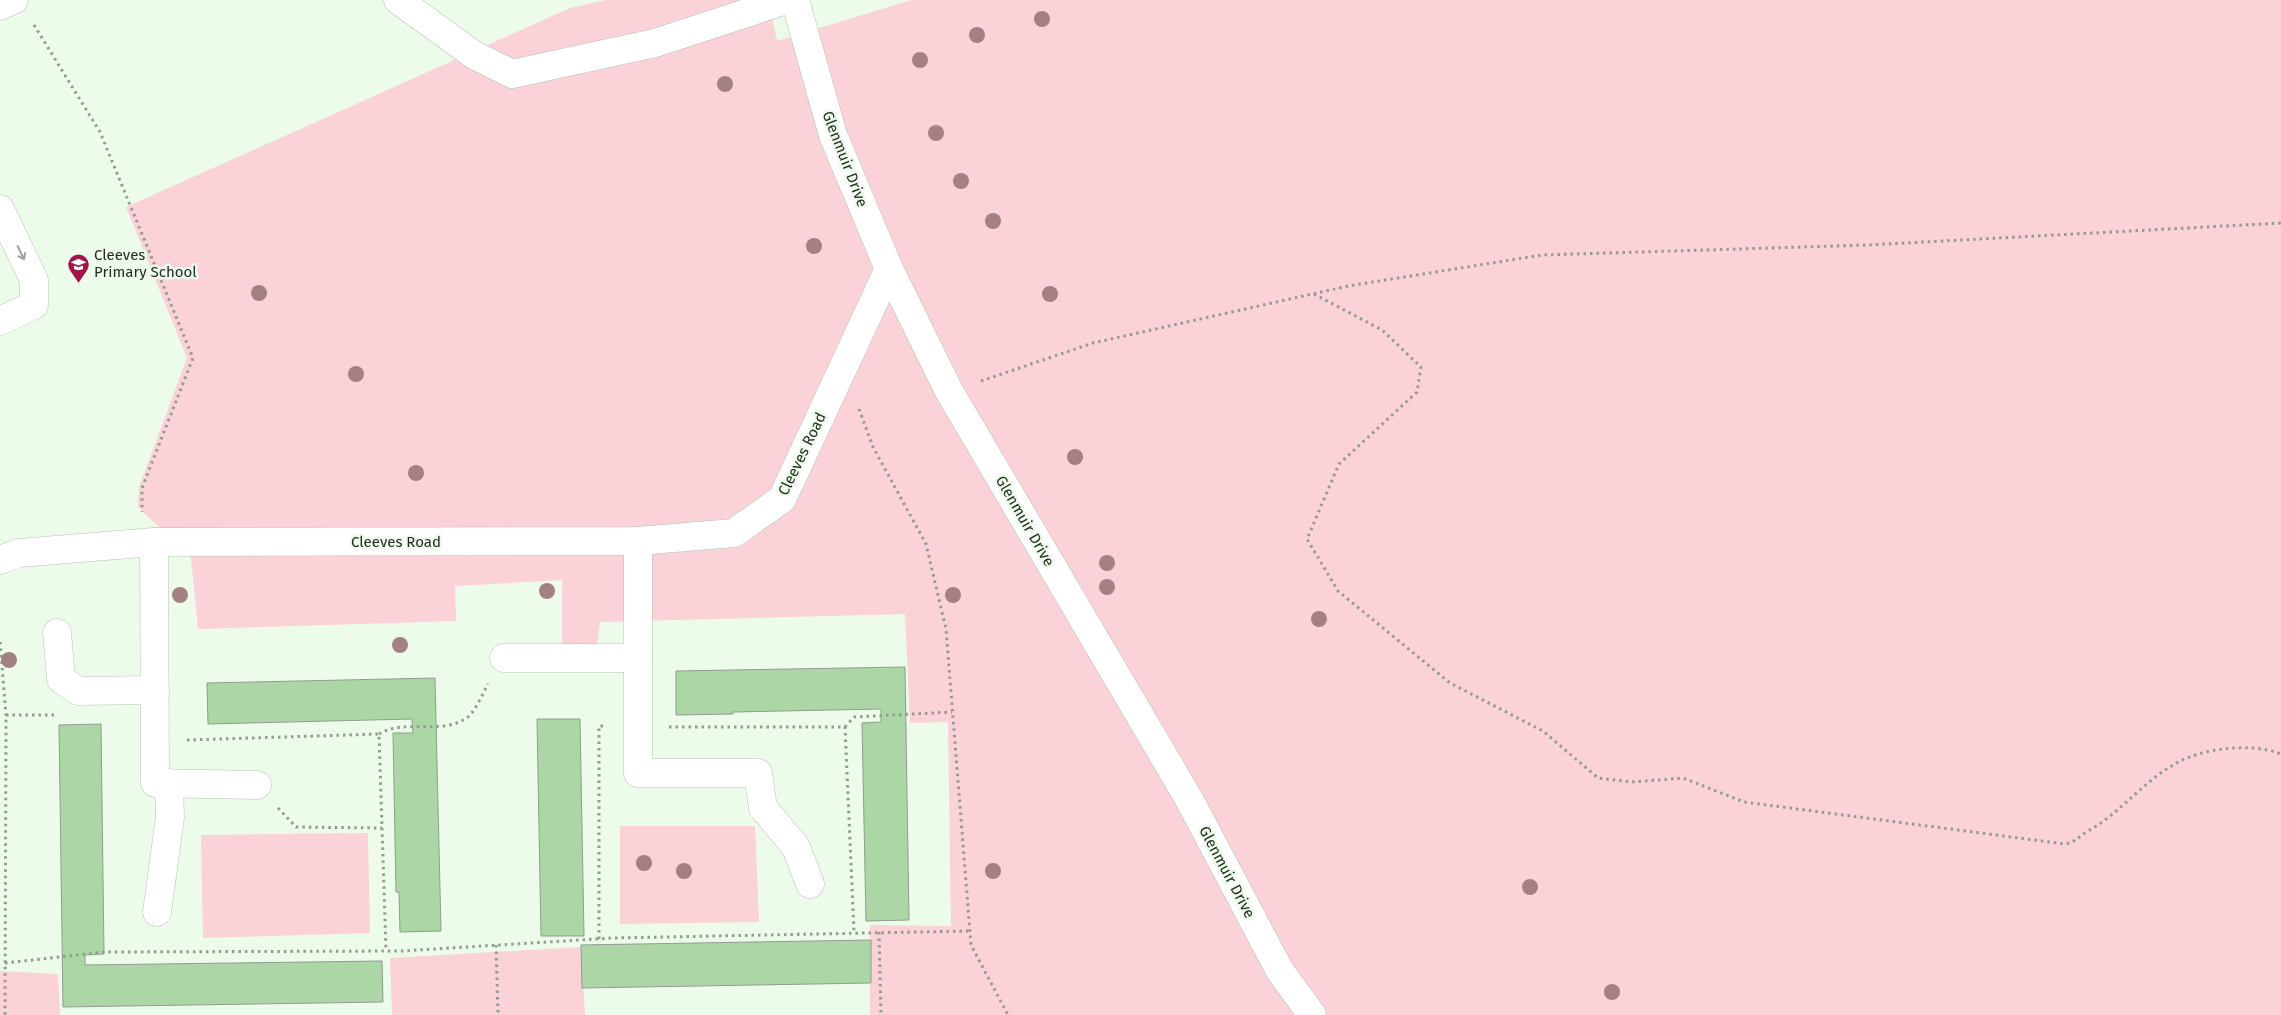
<svg xmlns="http://www.w3.org/2000/svg" width="2281" height="1015" font-family="'Fira Sans',sans-serif">
<style>
.green{fill:#fad2d8}
.building{fill:#add6a6;stroke:#8f9d8d}
.lines{fill:none;stroke-linecap:round;stroke-linejoin:round}
.minor-casing{stroke:#b5c3b2;stroke-width:29}
.path{stroke:#929c90;stroke-width:3;stroke-dasharray:2.5 4;stroke-linecap:butt}
.minor{stroke:#fff;stroke-width:28}
.tree{fill:#a38084}
.oneway{stroke:#9da09d}
.labels{text-anchor:middle;stroke-width:5;stroke-linejoin:round;paint-order:stroke}
.street-label{font-size:15px;fill:#262b25;stroke:#edfcea}
.poi-label{font-size:15px;fill:#262b25;stroke:#edfcea;text-anchor:start}
</style>
<rect width="100%" height="100%" fill="#edfcea"/>
<g class="green">
<path d="M606,0H768L777,41L911,0H2281V1015H870V925L951,926L948,722L910,723L905,614L600,622L597,645L562,650V580L455,586L456,621L198,629L191,558L138,507L139,487L187,358L126,207L570,8Z"/>
<path d="M620,826H755L759,922L620,924Z"/>
<path d="M368,833L370,933L203,938L201,835Z"/>
<path d="M581,947L585,1015H392L390,958Z"/>
<path d="M0,971L58,974L60,1015H0Z"/>
</g>
<g class="building">
<path d="M905,667L909,920L866,921L862,723L881,722V709L733,712V714L676,715V671Z"/>
<path d="M435,678L441,931L400,932L399,892H396L393,733H413L412,719L208,724L207,683Z"/>
<path d="M537,719H580L584,936H541Z"/>
<path d="M101,724L104,954L85,955V965L382,961L383,1002L63,1007L59,725Z"/>
<path d="M871,940V983L582,988L581,945Z"/>
</g>
<g class="lines">
<defs>
<g id="minor">
<path d="M398,0L474,55L512,74L655,43L786,0"/>
<path d="M795,0L833,135L889,269L949,391L1189,799L1280,971L1312,1015"/>
<path d="M0,6L14,0"/>
<path d="M0,209L34,280V305L0,321"/>
<path d="M638,541V773H758L763,808L796,847L810,884"/>
<path d="M154,542L155,783L257,785"/>
<path d="M0,560L19,553L154,542L638,541L734,533L782,499L889,269"/>
<path d="M57,633L61,679L78,691L155,690"/>
<path d="M504,658H638"/>
<path d="M157,912L170,817L169,783"/>
</g>
</defs>
<use href="#minor" class="minor-casing"/>
<g class="path">
<path d="M34,25L100,132L193,358L142,488V512"/>
<path d="M1314,294L1382,330L1421,367L1417,392L1339,464L1307,539L1338,591L1450,683L1543,731L1598,778L1632,782L1683,778L1744,802L2065,844C2076,842 2079,836 2088,831C2119,814 2142,783 2173,765C2201,748 2250,742 2281,754"/>
<path d="M981,381L1093,343L1348,286L1542,255L1867,245L2281,223"/>
<path d="M859,409L873,447L926,544L946,629L971,945L1008,1015"/>
<path d="M0,642L6,715L5,1015"/>
<path d="M6,715H55"/>
<path d="M669,727H845L854,932"/>
<path d="M845,727L854,717L952,712"/>
<path d="M379,734C405,718 442,736 468,717C476,710 483,693 488,684"/>
<path d="M187,740L379,734L386,951"/>
<path d="M278,808L296,827L382,828"/>
<path d="M879,932L881,1015"/>
<path d="M599,939V726H607"/>
<path d="M496,945L498,1015"/>
<path d="M5,963L105,952L402,951L613,938L970,931"/>
</g>
<use href="#minor" class="minor"/>
</g>
<g class="tree">
<circle cx="1042" cy="19" r="8"/>
<circle cx="977" cy="35" r="8"/>
<circle cx="920" cy="60" r="8"/>
<circle cx="725" cy="84" r="8"/>
<circle cx="936" cy="133" r="8"/>
<circle cx="961" cy="181" r="8"/>
<circle cx="993" cy="221" r="8"/>
<circle cx="814" cy="246" r="8"/>
<circle cx="259" cy="293" r="8"/>
<circle cx="1050" cy="294" r="8"/>
<circle cx="356" cy="374" r="8"/>
<circle cx="1075" cy="457" r="8"/>
<circle cx="416" cy="473" r="8"/>
<circle cx="1107" cy="563" r="8"/>
<circle cx="1107" cy="587" r="8"/>
<circle cx="547" cy="591" r="8"/>
<circle cx="180" cy="595" r="8"/>
<circle cx="953" cy="595" r="8"/>
<circle cx="1319" cy="619" r="8"/>
<circle cx="400" cy="645" r="8"/>
<circle cx="9" cy="660" r="8"/>
<circle cx="644" cy="863" r="8"/>
<circle cx="684" cy="871" r="8"/>
<circle cx="993" cy="871" r="8"/>
<circle cx="1530" cy="887" r="8"/>
<circle cx="1612" cy="992" r="8"/>
</g>
<defs><path id="oneway-shaft" d="M-6 0H5M1.5-3L5.5 0L1.5 3" fill="none" stroke-width="1.6" stroke-linecap="round" stroke-linejoin="round" transform="scale(1.25)"/></defs>
<use class="oneway" href="#oneway-shaft" transform="translate(21 253) rotate(64)"/>
<defs>
<symbol id="school-pin" viewBox="-11 -11 22 30"><path d="M0 17L-7.5 6A9.5 9.5 0 1 1 7.5 6Z" fill="#a6124a" stroke="#edfcea"/><path d="M0-5L7-2L0 1L-7-2ZM-4 1L0 2.5L4 1V4Q0 6-4 4Z" fill="#fff"/></symbol>
</defs>
<g fill-rule="evenodd">
<use href="#school-pin" x="66" y="252" width="25" height="34"/>
</g>
<g class="labels">
<g class="street-label">
<text transform="translate(845 159) rotate(69)" y="5">Glenmuir Drive</text>
<text transform="translate(802 454) rotate(-64)" y="5">Cleeves Road</text>
<text transform="translate(1025 521) rotate(60)" y="5">Glenmuir Drive</text>
<text x="396" y="547">Cleeves Road</text>
<text transform="translate(1227 872) rotate(62)" y="5">Glenmuir Drive</text>
</g>
<g class="poi-label">
<text x="94" y="260">Cleeves<tspan x="94" dy="17">Primary School</tspan></text>
</g>
</g>
</svg>
